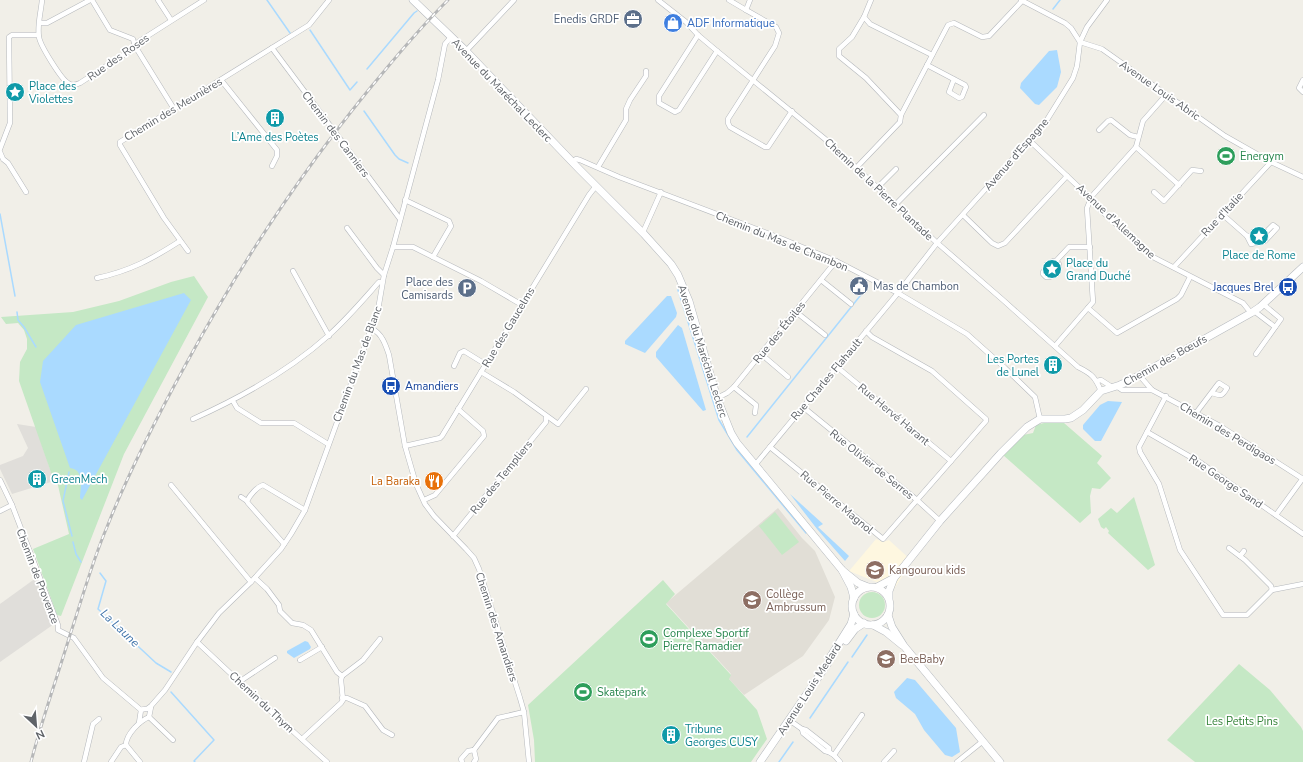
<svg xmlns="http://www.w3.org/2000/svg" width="1303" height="762" font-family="'Nunito Sans',sans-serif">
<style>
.commercial{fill:#fef7e0}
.industrial{fill:#e0deda}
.education{fill:#e1ded6}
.green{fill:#c5e8c5}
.water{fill:#aadaff}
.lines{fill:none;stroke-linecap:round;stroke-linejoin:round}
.stream{stroke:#aadaff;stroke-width:1.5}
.street-casing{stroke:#b5b8bc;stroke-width:5.5}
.secondary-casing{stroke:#b6babf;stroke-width:8}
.street{stroke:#fff;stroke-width:4.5}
.secondary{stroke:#fff;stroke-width:7}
.rail-casing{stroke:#b6b7b8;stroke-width:3}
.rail{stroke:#fff;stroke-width:1.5;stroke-dasharray:4.5;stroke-linecap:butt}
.labels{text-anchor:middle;stroke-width:3.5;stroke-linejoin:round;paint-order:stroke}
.service-label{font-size:11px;fill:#4e5e75;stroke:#fff;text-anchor:end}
.shop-label{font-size:11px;fill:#366cbe;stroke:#fff;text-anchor:start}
.street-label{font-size:11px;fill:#5f6368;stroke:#fff}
.culture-label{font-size:11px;fill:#0d838f;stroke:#fff;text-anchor:start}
.leisure-label{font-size:11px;fill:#27864d;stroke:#fff;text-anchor:start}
.transit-label{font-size:11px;fill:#164399;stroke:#fff;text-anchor:end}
.food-label{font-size:11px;fill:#c56008;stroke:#fff;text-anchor:end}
.education-label{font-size:11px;fill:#785e54;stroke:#fff;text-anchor:start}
.park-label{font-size:11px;fill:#348238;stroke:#fff}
.water-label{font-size:12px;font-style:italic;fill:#4174aa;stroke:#fff}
</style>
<rect width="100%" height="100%" fill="#f1efe8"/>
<path class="commercial" d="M876,539L883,542L889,540L912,561L894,589L849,571Z"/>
<g class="industrial">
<path d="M17,424L36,427L54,481L12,494L0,469V465L23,456L28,448Z"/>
<path d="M36,578L54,624L0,662V604Z"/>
</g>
<path class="education" d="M778,508L802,538L815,551L835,597L829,620L803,656L744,695L728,678L731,674L666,603Z"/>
<g class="green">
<path d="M194,276L208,297L124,454L61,616L57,615L33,549L69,534L57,481H54L19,381L20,362L27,349V339L24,330L18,323L6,324L1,317L73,312L119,301L171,282Z"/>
<path d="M1048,422L1064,423L1102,456L1097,463L1111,478L1100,489L1092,488L1090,496L1091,513L1080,523L1003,455L1023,435L1033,433L1036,425Z"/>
<path d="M1134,497L1155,565L1148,570L1108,533L1109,531L1106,527L1104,529L1101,527L1098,519L1111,508L1117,513Z"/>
<path d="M775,512L799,542L782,555L759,526Z"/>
<path d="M663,580L675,594L666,604L731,675L729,679L757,710L767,739L751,762H535L534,740L528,705Z"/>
<circle cx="872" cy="605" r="13"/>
<path d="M1239,664L1270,690L1301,727L1303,731V762H1195L1167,740Z"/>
</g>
<g class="water">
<path d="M1057,50L1061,72L1057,87L1039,105L1035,104L1020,88L1021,83L1049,51Z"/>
<path d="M184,293L191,300L82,500L80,498C81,487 84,469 70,468L40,382L43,361L76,325Z"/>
<path d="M667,296H671L677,313L676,317L645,353L625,344V341Z"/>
<path d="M678,325L682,328L706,410L703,411L656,357V352Z"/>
<path d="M1108,401L1122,402L1101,441H1095L1083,429V425L1100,405Z"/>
<path d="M790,494L823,524L818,527L849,556L845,561L817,529Z"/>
<path d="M305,641L308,642L311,647L310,649L294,658L287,653V651Z"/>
<path d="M907,678L915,680L956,728L960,752L952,757L945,755L924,730L915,714L896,698L894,692Z"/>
</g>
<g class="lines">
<g class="stream">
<path d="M267,0L290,33"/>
<path d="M1053,9L1060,0"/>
<path d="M310,30L350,90L357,82"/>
<path d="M367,69L414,13L417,11"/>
<path d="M364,111L395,155L399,159L408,163"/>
<path d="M0,214L15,296"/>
<path d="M678,290L719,420L737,450L806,533"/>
<path d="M17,312L18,320L24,327L36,347"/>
<path d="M747,437L868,286"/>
<path d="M69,472L63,501L72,536"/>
<path d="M73,542L76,554L81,562"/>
<path d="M100,573L106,581L98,609L156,663L171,672"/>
<path d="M852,657L867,635"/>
<path d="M171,692L214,740L194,761L195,762"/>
<path d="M810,718L848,662"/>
<path d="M779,762L793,742"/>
</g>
<defs>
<g id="street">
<path d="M42,0C41,12 37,25 39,37C40,45 61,79 68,83C72,86 76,85 80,83L131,50L138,42L204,0"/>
<path d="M92,0L110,30L133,39L135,46L174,109"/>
<path d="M158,0L171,20"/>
<path d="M658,0L686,22L698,35L717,51L825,139L935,241L1003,300L1078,367C1092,374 1095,377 1101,391"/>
<path d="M729,0L746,10"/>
<path d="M750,0L746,10L776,27L779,33L775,46L728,119V123L730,127L765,147H768L792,111"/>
<path d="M871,0L864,17L870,24L932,55"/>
<path d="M1021,0L1065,23L1071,28L1080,42L1102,49L1225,136L1271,162L1303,177"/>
<path d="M40,23H47L90,0"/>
<path d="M698,35L659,96V103L675,112L679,110L717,51"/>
<path d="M272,48L400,219"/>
<path d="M466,51L514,0"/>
<path d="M927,65L965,85L966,87L962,97L959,98L949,92L954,79"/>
<path d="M221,80L277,150V156L272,166"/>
<path d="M1303,80L1299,88L1303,92"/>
<path d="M901,115L948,25L954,23L982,37L989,36L1022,1"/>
<path d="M1099,130L1108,121L1111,120L1130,135L1138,137"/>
<path d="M1030,141L1085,193L1095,205L1151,256L1243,303L1251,313"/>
<path d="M1136,147L1179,185"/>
<path d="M0,149L10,123L9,37L12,35H38"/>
<path d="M0,152L3,159L8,163L26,192"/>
<path d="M572,162L576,159L580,160L619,177L780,238L836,261L898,293L967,334L1005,368L1035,397L1040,419"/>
<path d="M598,167L626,120V109L630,100L646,76V71"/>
<path d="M857,167L900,122L901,115L866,78L839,56V49L852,37L864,17"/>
<path d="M878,187L896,169"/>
<path d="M1154,192L1164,201L1192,170L1201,171"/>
<path d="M405,200L449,221L451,226L433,257"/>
<path d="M896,204L984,115"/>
<path d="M1222,214L1247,236"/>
<path d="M963,215L992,243L998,246L1005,243L1067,176"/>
<path d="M1273,225L1277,228L1265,241L1251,244L1247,236L1264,234Z"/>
<path d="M347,228L377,268L384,275"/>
<path d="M642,232L644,230L661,192"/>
<path d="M393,247H413L481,281L522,305"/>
<path d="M188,251L164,218L120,145V142L309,25L329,0"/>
<path d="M1056,261L1059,264V267L1050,277H1046L1043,274V272L1053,261H1056L1069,247H1090"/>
<path d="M1174,267L1271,162"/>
<path d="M293,271L329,336"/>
<path d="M97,278C130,271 152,259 180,241"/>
<path d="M821,280L851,304"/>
<path d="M1088,308L1117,333L1177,299L1181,295L1190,277"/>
<path d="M1254,311L1275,327"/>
<path d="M796,312L825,335"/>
<path d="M372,329C382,333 386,346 389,355L405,446L416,484L425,504L434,516L466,549L474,558L479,569L520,698L524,712L529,762"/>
<path d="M1055,346L1093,302L1087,208L1092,196L1136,147L1143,121L1166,95"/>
<path d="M761,354L788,377"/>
<path d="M1256,354L1281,319L1263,304"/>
<path d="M454,366L460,353L464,351L485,364"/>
<path d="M837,367L951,461"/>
<path d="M481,372L514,392L558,424L586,389"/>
<path d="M1139,375L1152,390L1220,426L1303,479"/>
<path d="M1097,381L1101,380L1112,387"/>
<path d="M1116,386L1122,390H1152"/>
<path d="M734,387L756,405L755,413"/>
<path d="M1166,396L1139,447L1140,452L1159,484L1180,550L1223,615H1247L1272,590L1303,584"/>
<path d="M717,398L727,393L734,387L836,261"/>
<path d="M233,401L237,408L261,423H294L328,444"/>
<path d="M803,407L917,500L940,521"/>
<path d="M1196,413L1218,384L1219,383L1227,388C1222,397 1221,396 1212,393"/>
<path d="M193,419C242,397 289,371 329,335C347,319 363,300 379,282H382"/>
<path d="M1147,432L1201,463L1303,534"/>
<path d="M405,446L440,438L442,436L589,195L596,186"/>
<path d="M770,447L883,539L986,421V419L932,371L872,337L866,331"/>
<path d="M755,465L898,293L937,243L1045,123L1073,78L1077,66L1080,42L1087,27L1107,0"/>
<path d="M0,480L12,505L58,625V630L74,638L103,678L141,710"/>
<path d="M171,485L251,582"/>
<path d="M241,497L247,501"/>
<path d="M424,500L435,495L484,436L483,431L458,409"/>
<path d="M0,511L12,505"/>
<path d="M1276,515L1303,478"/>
<path d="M453,536L546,422V417"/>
<path d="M284,544L248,503L247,501C250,495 257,487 263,485L305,510"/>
<path d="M1229,548L1245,560L1271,586L1272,590"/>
<path d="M1240,556L1244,551"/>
<path d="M255,578L267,589L279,605L280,611L292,623L303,625L311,630L337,672L342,676"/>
<path d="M197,642L275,715L327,762"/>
<path d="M300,660L322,647"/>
<path d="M239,682L275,658"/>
<path d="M342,698H347L365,706L383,730L392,735"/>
<path d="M149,717L173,740"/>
<path d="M792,722L802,729L803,733L825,751C832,752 836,757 840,762"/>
<path d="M139,723L141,710L144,709H147L151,706L165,690L197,642L219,613L251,582L281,549L291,534L305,510L378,310L384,275L393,247L438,80L445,44L451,37"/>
<path d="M802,729L806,730L829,748V752"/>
<path d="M302,739L341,703L343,700L341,680L342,676L363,660L380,639"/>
<path d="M126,745C126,734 140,721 149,717L151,707"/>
<path d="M126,745L140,762"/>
<path d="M474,750L498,718L524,712"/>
<path d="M474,750L476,759L474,762"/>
<path d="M834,755L862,715"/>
<path d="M84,762L93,724L99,719"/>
<path d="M111,762L121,747L126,745"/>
<path d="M462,762L461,759L468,751L474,750"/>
<path d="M884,762L894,751"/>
<path d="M957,762L983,741"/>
</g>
<g id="secondary">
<path d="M413,0L466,51L579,169L644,234L671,264L678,275L689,301L717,398L731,433L737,443L766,478L842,570L858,583L868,587"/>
<path d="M842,570L851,587L854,598"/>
<circle cx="871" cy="606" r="19"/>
<path d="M877,587L894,578"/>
<path d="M889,598V591L894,578L905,565L940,521L1001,453L1027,427L1040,419H1065L1071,418L1083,410L1101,391L1120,385L1131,380L1251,313L1260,307L1303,267"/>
<path d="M888,615L892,627L904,646L1000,762"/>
<path d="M873,625L886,632L902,645"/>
<path d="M846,641L855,629L864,623"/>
<path d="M760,762L828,663L829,659L851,624L854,614"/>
</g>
</defs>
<use href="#street" class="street-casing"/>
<use href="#secondary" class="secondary-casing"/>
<use href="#street" class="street"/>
<use href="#secondary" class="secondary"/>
<defs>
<path id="rail" d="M31,762C42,719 57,678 70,635C82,599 92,562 107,527C129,471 157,417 186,364C243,259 309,160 386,69C406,45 426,22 448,0"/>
</defs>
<use href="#rail" class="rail-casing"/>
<use href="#rail" class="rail"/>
</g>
<defs>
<symbol id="office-disc" viewBox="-11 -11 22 22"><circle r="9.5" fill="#5c6f8a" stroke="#fff"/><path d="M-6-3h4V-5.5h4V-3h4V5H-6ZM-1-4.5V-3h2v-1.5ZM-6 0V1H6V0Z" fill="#fff"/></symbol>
<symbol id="shop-disc" viewBox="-11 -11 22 22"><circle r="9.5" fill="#3f7fe0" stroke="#fff"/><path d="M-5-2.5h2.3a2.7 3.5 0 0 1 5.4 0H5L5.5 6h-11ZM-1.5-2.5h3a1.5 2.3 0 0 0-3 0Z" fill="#fff"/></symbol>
<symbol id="sight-disc" viewBox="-11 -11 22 22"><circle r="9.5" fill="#0f9aa8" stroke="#fff"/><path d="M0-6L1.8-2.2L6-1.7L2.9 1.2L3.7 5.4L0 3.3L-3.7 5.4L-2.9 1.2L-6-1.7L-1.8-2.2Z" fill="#fff"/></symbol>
<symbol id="building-disc" viewBox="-11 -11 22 22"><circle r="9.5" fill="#0f9aa8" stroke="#fff"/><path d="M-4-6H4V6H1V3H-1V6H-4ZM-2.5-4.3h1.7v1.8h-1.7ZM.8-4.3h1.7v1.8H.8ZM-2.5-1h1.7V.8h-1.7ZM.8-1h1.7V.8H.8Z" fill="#fff"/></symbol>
<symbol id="stadium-disc" viewBox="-11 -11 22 22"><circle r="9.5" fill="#2e9e5b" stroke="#fff"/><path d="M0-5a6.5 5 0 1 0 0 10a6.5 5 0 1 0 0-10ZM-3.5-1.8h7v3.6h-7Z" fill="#fff"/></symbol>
<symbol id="civic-disc" viewBox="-11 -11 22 22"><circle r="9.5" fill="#5c6f8a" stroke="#fff"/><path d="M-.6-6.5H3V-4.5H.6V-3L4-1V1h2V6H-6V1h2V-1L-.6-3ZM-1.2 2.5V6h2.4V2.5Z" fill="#fff"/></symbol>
<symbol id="bus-disc" viewBox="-11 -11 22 22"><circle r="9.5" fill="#1a4fb4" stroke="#fff"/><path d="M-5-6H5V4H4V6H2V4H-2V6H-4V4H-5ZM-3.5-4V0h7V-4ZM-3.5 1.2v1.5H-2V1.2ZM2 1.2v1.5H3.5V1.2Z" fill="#fff"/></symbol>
<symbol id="parking-disc" viewBox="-11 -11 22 22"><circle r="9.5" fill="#5c6f8a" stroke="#fff"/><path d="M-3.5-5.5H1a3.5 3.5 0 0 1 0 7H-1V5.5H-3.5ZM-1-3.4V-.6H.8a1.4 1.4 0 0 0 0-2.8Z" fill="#fff"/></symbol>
<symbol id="restaurant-disc" viewBox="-11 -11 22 22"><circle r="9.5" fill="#e8710a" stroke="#fff"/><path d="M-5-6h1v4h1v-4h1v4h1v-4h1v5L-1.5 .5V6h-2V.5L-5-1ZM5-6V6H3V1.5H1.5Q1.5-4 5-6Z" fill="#fff"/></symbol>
<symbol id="school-disc" viewBox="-11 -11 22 22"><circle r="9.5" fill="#8d6e63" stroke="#fff"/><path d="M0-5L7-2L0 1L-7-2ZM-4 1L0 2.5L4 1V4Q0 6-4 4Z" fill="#fff"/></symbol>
</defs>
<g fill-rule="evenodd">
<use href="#office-disc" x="622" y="8" width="22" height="22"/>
<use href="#shop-disc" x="662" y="12" width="22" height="22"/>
<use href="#sight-disc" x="4" y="81" width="22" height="22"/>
<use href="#building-disc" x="264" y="107" width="22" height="22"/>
<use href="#stadium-disc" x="1215" y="145" width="22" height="22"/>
<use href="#sight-disc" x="1248" y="225" width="22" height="22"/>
<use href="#sight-disc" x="1041" y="258" width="22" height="22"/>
<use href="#civic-disc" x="848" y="275" width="22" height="22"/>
<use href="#bus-disc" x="1277" y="276" width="22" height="22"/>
<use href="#parking-disc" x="456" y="277" width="22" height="22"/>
<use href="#building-disc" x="1042" y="354" width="22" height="22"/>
<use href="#bus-disc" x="380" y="375" width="22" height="22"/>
<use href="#building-disc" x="26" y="468" width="22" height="22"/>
<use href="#restaurant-disc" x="423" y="470" width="22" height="22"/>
<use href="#school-disc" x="864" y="559" width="22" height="22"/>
<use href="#school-disc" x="741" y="589" width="22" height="22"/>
<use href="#stadium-disc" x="638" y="628" width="22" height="22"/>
<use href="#school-disc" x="875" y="648" width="22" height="22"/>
<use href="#stadium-disc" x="572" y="681" width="22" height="22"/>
<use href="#building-disc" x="660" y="724" width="22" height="22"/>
</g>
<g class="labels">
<g class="service-label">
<text x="619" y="23">Enedis GRDF</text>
<text x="453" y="286">Place des<tspan x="453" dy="13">Camisards</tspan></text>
<text x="873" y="290" text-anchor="start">Mas de Chambon</text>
</g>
<g class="shop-label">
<text x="687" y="27">ADF Informatique</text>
</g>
<g class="street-label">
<text transform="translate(118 57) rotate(-35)" y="4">Rue des Roses</text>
<text transform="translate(502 90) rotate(46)" y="4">Avenue du Maréchal Leclerc</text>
<text transform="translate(1160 90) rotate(35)" y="4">Avenue Louis Abric</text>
<text transform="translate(173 109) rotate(-31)" y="4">Chemin des Meunières</text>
<text transform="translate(336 134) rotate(53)" y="4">Chemin des Canniers</text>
<text transform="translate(1016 154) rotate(-49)" y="4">Avenue d'Espagne</text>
<text transform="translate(879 189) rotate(43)" y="4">Chemin de la Pierre Plantade</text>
<text transform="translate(1222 214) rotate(-47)" y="4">Rue d'Italie</text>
<text transform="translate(1116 221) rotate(43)" y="4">Avenue d'Allemagne</text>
<text transform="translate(782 241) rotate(22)" y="4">Chemin du Mas de Chambon</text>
<text transform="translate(508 327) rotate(-59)" y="4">Rue des Gaucelms</text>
<text transform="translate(779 332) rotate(-51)" y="4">Rue des Étoiles</text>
<text transform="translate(703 351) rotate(72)" y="4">Avenue du Maréchal Leclerc</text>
<text transform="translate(1165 360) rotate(-29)" y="4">Chemin des Bœufs</text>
<text transform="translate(357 364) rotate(-70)" y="4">Chemin du Mas de Blanc</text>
<text transform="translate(826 379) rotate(-50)" y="4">Rue Charles Flahault</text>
<text transform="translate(894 414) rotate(40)" y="4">Rue Hervé Harant</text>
<text transform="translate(1228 433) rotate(31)" y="4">Chemin des Perdigaos</text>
<text transform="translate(872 464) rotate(39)" y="4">Rue Olivier de Serres</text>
<text transform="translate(501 477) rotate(-51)" y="4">Rue des Templiers</text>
<text transform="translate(1226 481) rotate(34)" y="4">Rue George Sand</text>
<text transform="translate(837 502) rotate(40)" y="4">Rue Pierre Magnol</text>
<text transform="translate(38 576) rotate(69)" y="4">Chemin de Provence</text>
<text transform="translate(497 627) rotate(72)" y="4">Chemin des Amandiers</text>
<text transform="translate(809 689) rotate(-57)" y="4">Avenue Louis Medard</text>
<text transform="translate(262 702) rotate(43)" y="4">Chemin du Thym</text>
</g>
<g class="culture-label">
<text x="29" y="90">Place des<tspan x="29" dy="13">Violettes</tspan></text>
<text x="275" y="141" text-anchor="middle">L’Ame des Poètes</text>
<text x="1259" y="259" text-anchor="middle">Place de Rome</text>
<text x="1066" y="267">Place du<tspan x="1066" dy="13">Grand Duché</tspan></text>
<text x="1039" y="363" text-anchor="end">Les Portes<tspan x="1039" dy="13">de Lunel</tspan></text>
<text x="51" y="483">GreenMech</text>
<text x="685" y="733">Tribune<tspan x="685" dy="13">Georges CUSY</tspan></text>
</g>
<g class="leisure-label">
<text x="1240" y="160">Energym</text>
<text x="663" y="637">Complexe Sportif<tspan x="663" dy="13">Pierre Ramadier</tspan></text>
<text x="597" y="696">Skatepark</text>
</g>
<g class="transit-label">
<text x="1274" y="291">Jacques Brel</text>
<text x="405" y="390" text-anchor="start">Amandiers</text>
</g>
<g class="food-label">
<text x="420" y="485">La Baraka</text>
</g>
<g class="education-label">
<text x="889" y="574">Kangourou kids</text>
<text x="766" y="598">Collège<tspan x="766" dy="13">Ambrussum</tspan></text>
<text x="900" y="663">BeeBaby</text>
</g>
<g class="park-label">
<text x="1242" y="725">Les Petits Pins</text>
</g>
<g class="water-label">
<text transform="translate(120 628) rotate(44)" y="4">La Laune</text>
</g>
</g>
<g transform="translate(36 726) rotate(154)" stroke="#ffffff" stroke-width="3" paint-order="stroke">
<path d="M0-3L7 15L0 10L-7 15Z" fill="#5f6368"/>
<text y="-6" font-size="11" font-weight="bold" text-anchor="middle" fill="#5f6368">N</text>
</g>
</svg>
